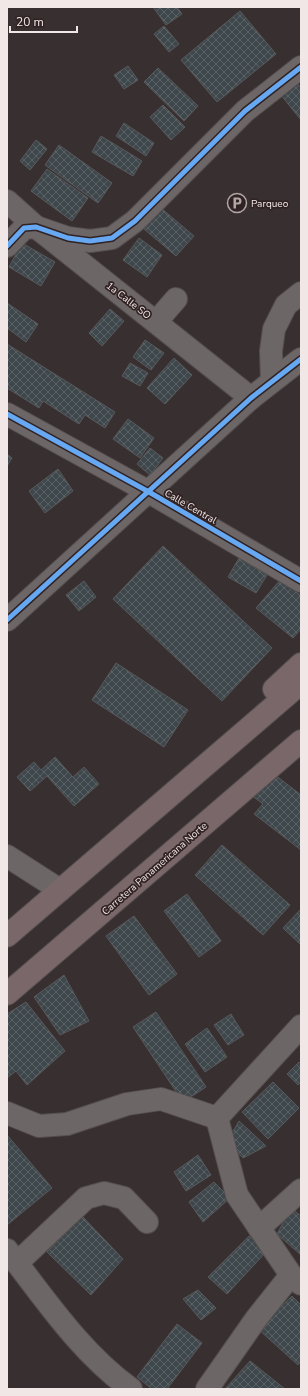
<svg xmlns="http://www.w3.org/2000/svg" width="308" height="1396" font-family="'Nunito Sans',sans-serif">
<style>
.building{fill:url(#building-cross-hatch);stroke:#59585a}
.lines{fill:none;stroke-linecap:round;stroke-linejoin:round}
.minor-casing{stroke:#554e4e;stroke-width:24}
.highway-casing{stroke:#554e4e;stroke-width:24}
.minor{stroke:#6c6666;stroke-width:22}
.highway{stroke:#7a6769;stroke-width:22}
.cycleway-casing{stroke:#312223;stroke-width:8}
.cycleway{stroke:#66a8f1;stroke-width:5}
.labels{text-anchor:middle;stroke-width:3.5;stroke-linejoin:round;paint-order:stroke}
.poi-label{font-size:10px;fill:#f2e7e7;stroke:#312223;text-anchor:start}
.street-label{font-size:10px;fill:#f2e7e7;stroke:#312223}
</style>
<defs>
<pattern id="building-cross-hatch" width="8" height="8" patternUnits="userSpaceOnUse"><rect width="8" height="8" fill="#3e474c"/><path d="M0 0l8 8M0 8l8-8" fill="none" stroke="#5a6266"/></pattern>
</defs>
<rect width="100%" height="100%" fill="#383030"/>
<g class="building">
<path d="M153,7H177L182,14L166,25Z"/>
<path d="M240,11L276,54L217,102L181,60Z"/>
<path d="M164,26L179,44L169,52L154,34Z"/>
<path d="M128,66L138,80L124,89L114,75Z"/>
<path d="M158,68L198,106L184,121L144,82Z"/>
<path d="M293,78L301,88V120L277,90Z"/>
<path d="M163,105L185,127L171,140L150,117Z"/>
<path d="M124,123L154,143L146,156L116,136Z"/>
<path d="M101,136L142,161L133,176L92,152Z"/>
<path d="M36,140L47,149L30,170L20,161Z"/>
<path d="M59,145L112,183L98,203L45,165Z"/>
<path d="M47,169L88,198L72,221L31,191Z"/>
<path d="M161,208L194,236L176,256L144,229Z"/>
<path d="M139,238L162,255L147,277L123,260Z"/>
<path d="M22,243L55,262L41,286L9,267Z"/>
<path d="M7,303L38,324L26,342L7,328Z"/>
<path d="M110,309L124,321L102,346L89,333Z"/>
<path d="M145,340L164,353L151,370L133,357Z"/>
<path d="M7,344L115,412L105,428L85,415L79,424L43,401L39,408L7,388Z"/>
<path d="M174,358L192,375L165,404L147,388Z"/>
<path d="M130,363L148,373L140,386L122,376Z"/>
<path d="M128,419L154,438L140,458L113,439Z"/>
<path d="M150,448L163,458L150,475L137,464Z"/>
<path d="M7,454L12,458L7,466Z"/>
<path d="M58,469L73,491L45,513L29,491Z"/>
<path d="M163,546L272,648L222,701L113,599Z"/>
<path d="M239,558L267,575L256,593L228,577Z"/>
<path d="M281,579L301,596V629L293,638L256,608Z"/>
<path d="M84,581L96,597L79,611L66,595Z"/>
<path d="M116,663L188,710L164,747L92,700Z"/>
<path d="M55,757L73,777L84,767L99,784L74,806L47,776L30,791L17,777L34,762L41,770Z"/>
<path d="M270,771L301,795V850L254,814L263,804L251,795Z"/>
<path d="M222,845L290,905L263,935L195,875Z"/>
<path d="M187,894L221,941L199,957L164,911Z"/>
<path d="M301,909V945L283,928Z"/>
<path d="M134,916L177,974L149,995L106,936Z"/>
<path d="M64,975L89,1021L60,1035L34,997Z"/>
<path d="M26,1002L65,1051L27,1085L16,1071L7,1078V1014Z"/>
<path d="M156,1012L206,1087L183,1102L133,1027Z"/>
<path d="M231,1014L244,1035L228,1045L214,1025Z"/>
<path d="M207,1028L227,1057L205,1072L185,1044Z"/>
<path d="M299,1062L301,1064V1082L298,1085L287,1074Z"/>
<path d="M273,1082L299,1108L268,1139L242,1112Z"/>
<path d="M239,1121L266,1146L243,1158L227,1142Z"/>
<path d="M7,1135L52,1188L7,1225Z"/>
<path d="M198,1155L211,1175L186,1191L174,1172Z"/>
<path d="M214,1182L230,1198L203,1222L189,1202Z"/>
<path d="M291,1208L301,1216V1255L277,1234Z"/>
<path d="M82,1216L123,1259L91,1295L47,1252Z"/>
<path d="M249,1236L267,1251L227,1294L208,1277Z"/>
<path d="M198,1290L216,1308L201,1320L183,1299Z"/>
<path d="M292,1296L301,1305V1361L298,1365L258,1329Z"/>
<path d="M177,1324L202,1343L167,1389H152L137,1377Z"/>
<path d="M250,1361L285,1389H225Z"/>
</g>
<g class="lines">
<defs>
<g id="minor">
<path d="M7,201L36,227L251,398"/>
<path d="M7,246L24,228L36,227L68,238L90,241L112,238L135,221L245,111L301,67"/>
<path d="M156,322L176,299"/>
<path d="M272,381L271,351L274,329L286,305L301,293"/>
<path d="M7,414L149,492L301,581"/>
<path d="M7,620L251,398L301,359"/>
<path d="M7,856L60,890"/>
<path d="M301,1026L217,1118L237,1195L291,1275L301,1284"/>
<path d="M7,1113L39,1126L67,1124L127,1104L161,1099L217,1118"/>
<path d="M259,1228L301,1190"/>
<path d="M7,1250C45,1299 80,1352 131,1389"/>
<path d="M17,1263L86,1198L104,1193L124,1198L147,1222"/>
<path d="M207,1389L256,1319L291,1275"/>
</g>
<g id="highway">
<path d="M274,689L301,664"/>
<path d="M7,936L301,683"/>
<path d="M7,994L301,741"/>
</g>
</defs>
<use href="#minor" class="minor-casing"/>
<use href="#highway" class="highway-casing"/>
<use href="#minor" class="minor"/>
<use href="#highway" class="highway"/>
<defs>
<g id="cycleway">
<path d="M7,246L24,228L36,227L68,238L90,241L112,238L135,221L245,111L301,67"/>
<path d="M7,414L149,492L301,581"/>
<path d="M7,620L251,398L301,359"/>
</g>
</defs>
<use href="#cycleway" class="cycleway-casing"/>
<use href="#cycleway" class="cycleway"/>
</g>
<defs>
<symbol id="parking-ring" viewBox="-11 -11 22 22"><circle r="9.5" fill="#312223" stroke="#b1a7a7" stroke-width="1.5"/><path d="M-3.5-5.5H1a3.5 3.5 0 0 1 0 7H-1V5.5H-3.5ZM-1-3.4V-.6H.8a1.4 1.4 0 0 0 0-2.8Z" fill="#b1a7a7"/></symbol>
</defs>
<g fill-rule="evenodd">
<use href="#parking-ring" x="226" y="192" width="22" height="22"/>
</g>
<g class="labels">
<g class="poi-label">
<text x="251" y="207">Parqueo</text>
</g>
<g class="street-label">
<text transform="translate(129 300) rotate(38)" y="4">1a Calle SO</text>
<text transform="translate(191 506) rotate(30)" y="4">Calle Central</text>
<text transform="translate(154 868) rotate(-41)" y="4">Carretera Panamericana Norte</text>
</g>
</g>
<rect width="308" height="1396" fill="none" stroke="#f2e7e7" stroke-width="16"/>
<path d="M10 26v6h67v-6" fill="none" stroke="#f2e7e7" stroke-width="2"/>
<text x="16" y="26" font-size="12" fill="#f2e7e7" stroke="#312223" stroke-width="3" paint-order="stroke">20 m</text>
</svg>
